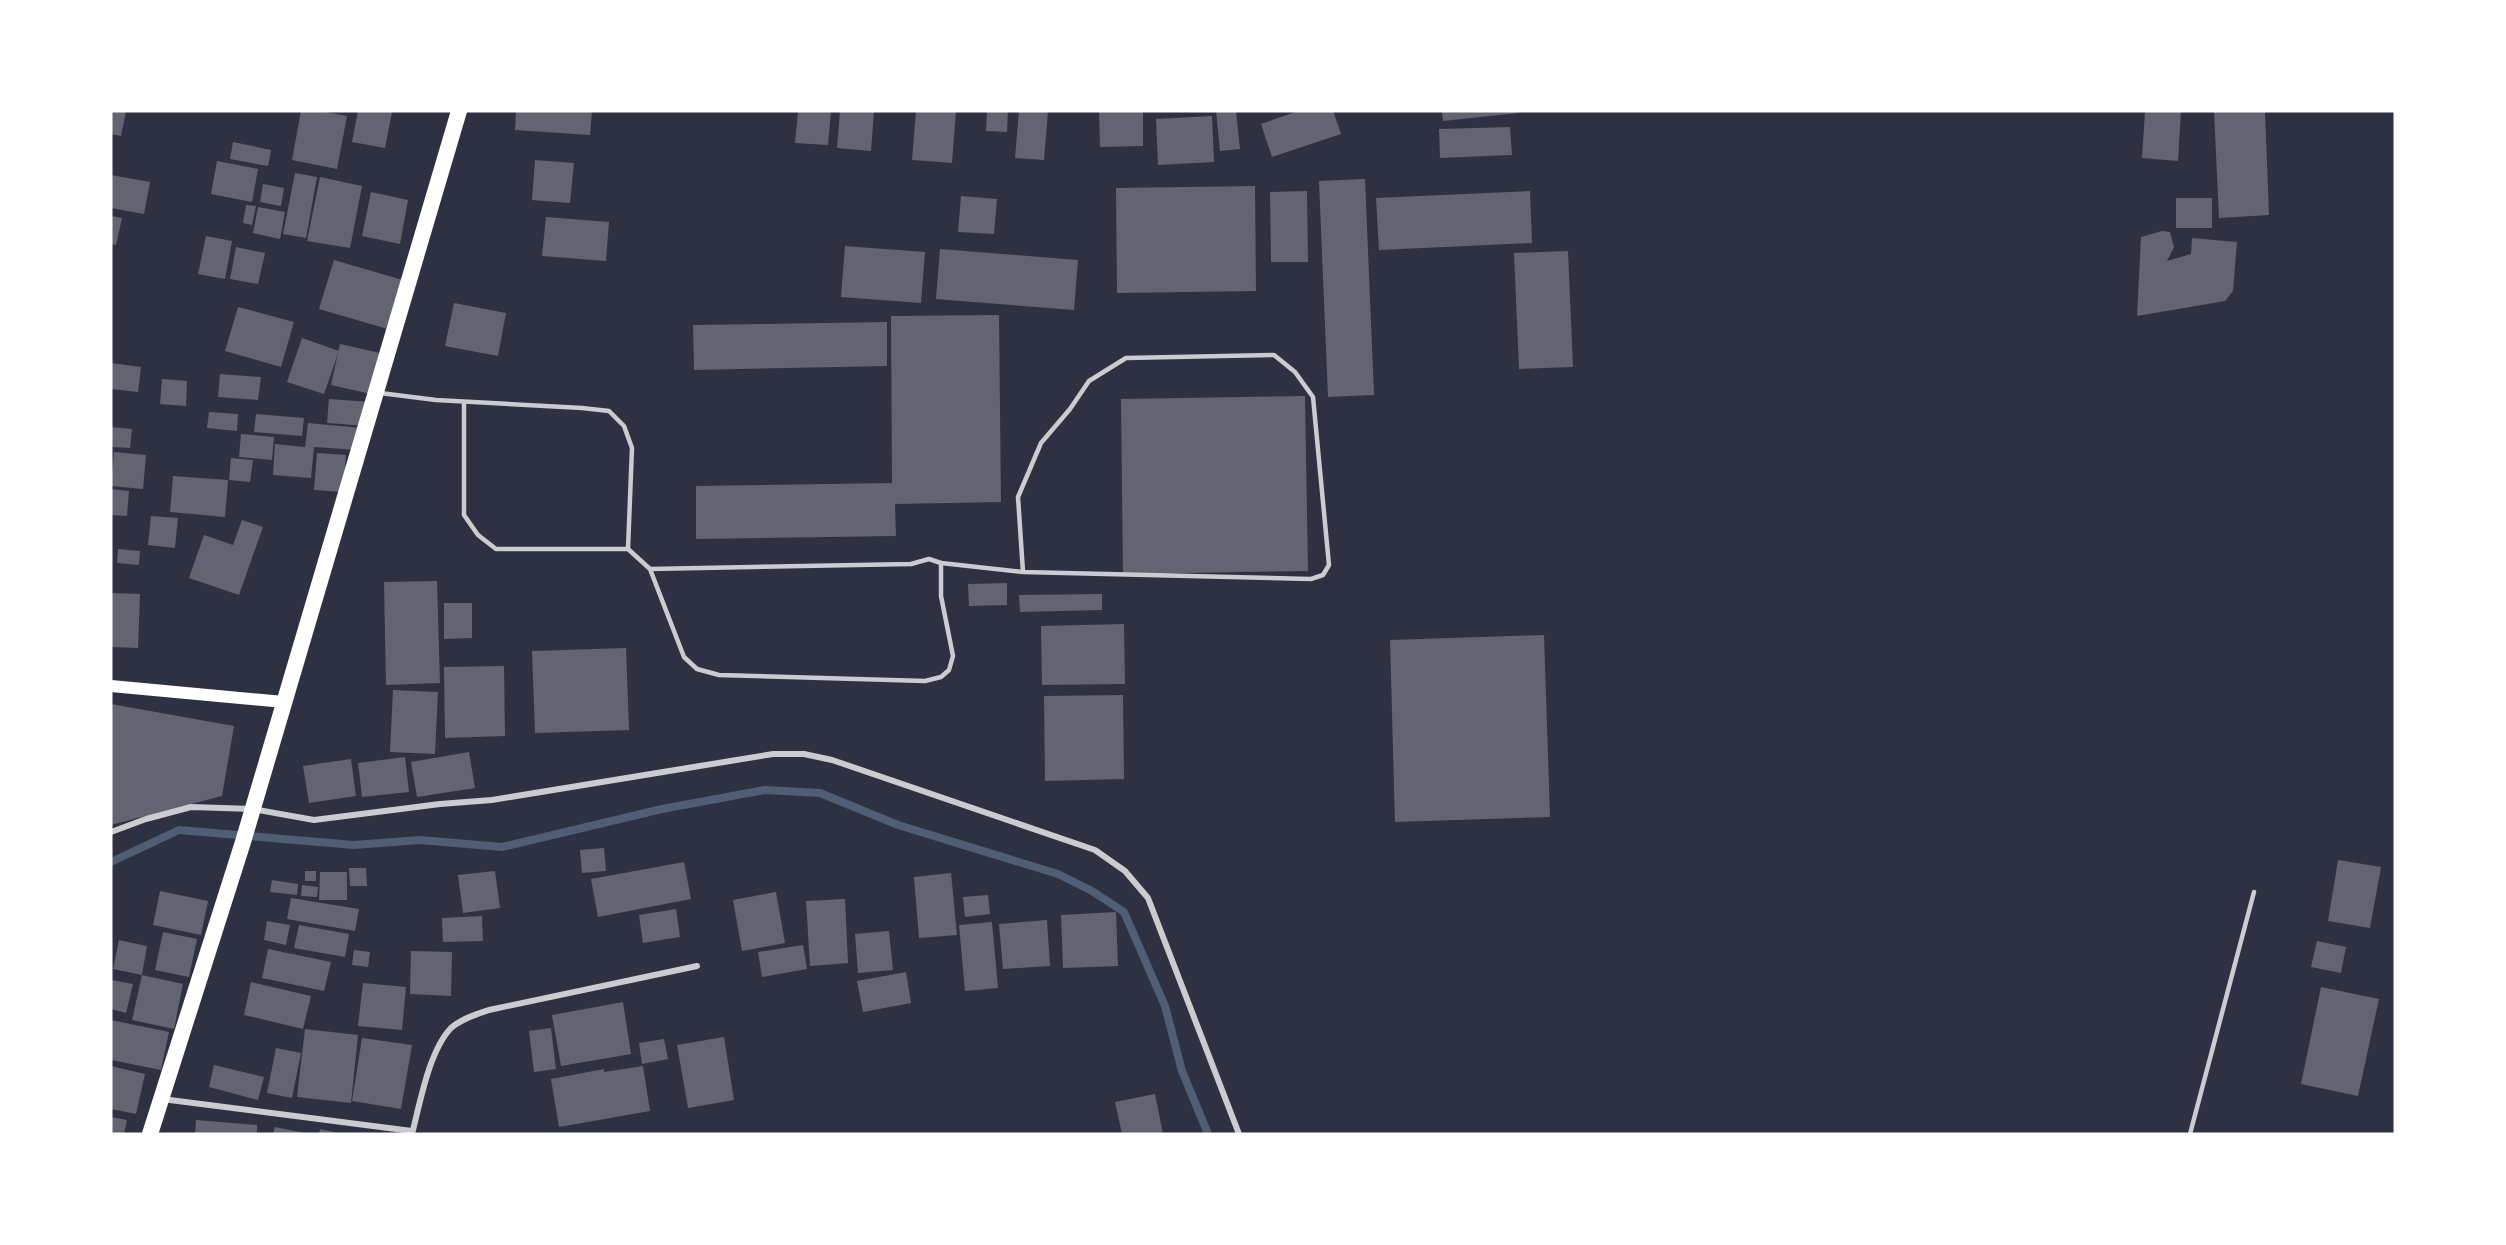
<svg xmlns="http://www.w3.org/2000/svg" width="2506" height="1245" font-family="Lora,serif">
<style>
.lines{fill:none;stroke-linecap:round;stroke-linejoin:round}
.stream{stroke:#4f5d75;stroke-width:8}
.building{fill:#626471}
.service{stroke:#caccd0;stroke-width:4.5}
.minor{stroke:#caccd0;stroke-width:6}
.secondary{stroke:#fff;stroke-width:12}
.trunk{stroke:#fff;stroke-width:16}
</style>
<rect width="100%" height="100%" fill="#2d3142"/>
<g class="lines">
<path class="stream" d="M111,862L179,830L354,845L420,840L502,847L662,809L765,790L820,793L898,825L1058,874L1092,891L1124,912L1165,1006L1182,1071L1208,1134"/>
</g>
<g class="building">
<path d="M111,111H126L121,136L111,134Z"/>
<path d="M301,111H321L347,116L337,169L292,160Z"/>
<path d="M358,111L392,112L385,148L352,142Z"/>
<path d="M516,111H592L590,135L515,130Z"/>
<path d="M798,111H831L828,145L795,143Z"/>
<path d="M840,111H874L871,151L837,148Z"/>
<path d="M916,111H956L952,163L912,160Z"/>
<path d="M987,111H1008L1007,132L986,131Z"/>
<path d="M1019,111H1048L1044,160L1015,158Z"/>
<path d="M1099,111H1143V146L1100,147Z"/>
<path d="M1216,111H1236L1240,149L1220,151Z"/>
<path d="M1298,111H1333L1341,134L1272,157L1261,124Z"/>
<path d="M1442,111H1518V113L1443,121Z"/>
<path d="M2145,111H2181L2178,161L2142,158Z"/>
<path d="M2214,111H2265L2269,215L2219,218Z"/>
<path d="M1212,116L1214,162L1158,165L1156,119Z"/>
<path d="M1510,127L1512,155L1440,158L1439,129Z"/>
<path d="M233,142L271,150L268,166L230,159Z"/>
<path d="M535,160L574,163L570,203L532,200Z"/>
<path d="M217,161L258,169L252,202L211,194Z"/>
<path d="M295,173L317,177L306,238L283,234Z"/>
<path d="M111,175L150,182L144,214L111,208Z"/>
<path d="M320,177L362,186L350,248L307,241Z"/>
<path d="M1365,179L1374,395L1328,397L1319,181Z"/>
<path d="M263,184L284,188L281,206L260,202Z"/>
<path d="M1255,186L1256,291L1117,293L1116,188Z"/>
<path d="M1307,191L1308,262H1271L1270,192Z"/>
<path d="M1530,191L1532,243L1379,250L1376,198Z"/>
<path d="M371,192L408,200L400,244L362,236Z"/>
<path d="M961,196L997,199L994,234L958,232Z"/>
<rect x="2176" y="198" width="36" height="30"/>
<path d="M246,205L256,206L252,225L243,223Z"/>
<path d="M258,207L285,212L280,239L253,233Z"/>
<path d="M111,216L122,218L116,245L111,244Z"/>
<path d="M546,217L609,222L606,261L542,256Z"/>
<path d="M2162,231L2170,232L2174,247L2167,261L2191,254L2192,238L2237,242L2233,291L2225,301L2137,316L2141,237Z"/>
<path d="M206,236L232,241L225,279L198,274Z"/>
<path d="M845,246L925,252L921,303L841,297Z"/>
<path d="M236,247L265,253L258,284L230,279Z"/>
<path d="M940,249L1078,260L1074,310L936,299Z"/>
<path d="M1568,251L1573,367L1519,369L1514,253Z"/>
<path d="M334,260L406,281L391,330L319,309Z"/>
<path d="M454,303L506,313L498,356L445,346Z"/>
<path d="M238,307L294,322L281,367L225,351Z"/>
<path d="M999,315L1001,502L895,504L896,536L696,539V486L892,483L891,316Z"/>
<path d="M887,322V366L694,370L693,325Z"/>
<path d="M302,338L339,351L324,394L287,382Z"/>
<path d="M340,344L380,353L371,394L331,385Z"/>
<path d="M111,363L141,367L138,392L111,389Z"/>
<path d="M220,374L261,377L258,400L218,397Z"/>
<path d="M162,379L187,381L186,406L160,404Z"/>
<path d="M1305,396L1308,571L1123,574L1121,399Z"/>
<path d="M329,399L371,402L368,426L327,423Z"/>
<path d="M209,412L238,414L237,431L207,428Z"/>
<path d="M256,414L304,418L302,436L254,432Z"/>
<path d="M308,423L361,428L358,450L314,447L311,478L273,475L275,444L305,447Z"/>
<path d="M111,427L132,429L130,448L111,447Z"/>
<path d="M241,434L274,437L272,460L239,457Z"/>
<path d="M114,452L146,455L143,489L111,486Z"/>
<path d="M317,453L346,455L343,492L314,490Z"/>
<path d="M231,458L253,460L250,482L229,480Z"/>
<path d="M173,476L228,480L225,517L170,512Z"/>
<path d="M111,489L129,491L127,516L111,515Z"/>
<path d="M151,516L178,518L175,548L148,545Z"/>
<path d="M242,520L263,527L239,595L189,578L204,535L233,545Z"/>
<path d="M118,549L140,551L139,565L117,563Z"/>
<path d="M437,581L440,683L386,685L384,582Z"/>
<path d="M1007,583V605L969,606L968,584Z"/>
<path d="M111,593L140,594L138,648L111,647Z"/>
<path d="M1102,594V610L1020,612L1019,595Z"/>
<path d="M444,603H472V638L444,639Z"/>
<path d="M1124,624L1125,684L1042,685L1041,626Z"/>
<path d="M1544,635L1550,817L1395,822L1390,640Z"/>
<path d="M626,648L629,730L535,733L532,651Z"/>
<path d="M504,666L505,736L445,738L444,667Z"/>
<path d="M393,690L438,692L435,754L390,752Z"/>
<path d="M1123,695L1124,779L1045,781L1044,696Z"/>
<path d="M111,704L234,726L222,796L111,825Z"/>
<path d="M469,752L475,788L417,797L411,762Z"/>
<path d="M405,757L409,792L362,797L358,763Z"/>
<path d="M351,759L356,796L309,803L303,766Z"/>
<path d="M604,848L606,871L582,873L580,850Z"/>
<path d="M2338,860L2381,867L2370,928L2328,921Z"/>
<path d="M684,862L691,899L598,917L591,879Z"/>
<path d="M349,868H366L367,886H350Z"/>
<rect x="305" y="871" width="11" height="10"/>
<path d="M495,871L500,908L463,913L458,875Z"/>
<path d="M320,872H347V900H319Z"/>
<path d="M951,873L957,935L919,938L914,877Z"/>
<path d="M272,880L298,884L297,895L270,892Z"/>
<path d="M302,885L318,887L317,897L301,896Z"/>
<path d="M160,891L208,901L201,935L153,925Z"/>
<path d="M776,892L785,943L742,951L733,900Z"/>
<path d="M988,895L990,914L965,917L963,897Z"/>
<path d="M291,898L359,909L355,931L287,919Z"/>
<path d="M845,899L848,963L810,966L806,901Z"/>
<path d="M676,909L680,937L643,943L639,915Z"/>
<path d="M1116,912L1118,966L1063,968L1061,915Z"/>
<path d="M482,916L483,941L443,942L442,918Z"/>
<path d="M1047,920L1050,966L1003,969L999,924Z"/>
<path d="M267,921L290,925L286,945L264,940Z"/>
<path d="M992,922L998,988L965,991L959,925Z"/>
<path d="M299,925L349,934L345,957L294,948Z"/>
<path d="M889,931L893,970L858,973L855,934Z"/>
<path d="M163,932L197,939L189,977L155,970Z"/>
<path d="M119,940L147,946L142,975L113,969Z"/>
<path d="M2317,941L2346,947L2341,973L2311,967Z"/>
<path d="M803,945L807,969L762,977L758,952Z"/>
<path d="M268,949L331,962L324,991L262,978Z"/>
<path d="M354,950L370,952L368,967L352,965Z"/>
<path d="M411,951L452,952L451,996L410,994Z"/>
<path d="M906,972L911,1003L863,1012L857,981Z"/>
<path d="M142,975L183,984L174,1029L132,1020Z"/>
<path d="M111,980L133,984L126,1013L111,1009Z"/>
<path d="M251,982L311,996L303,1029L244,1015Z"/>
<path d="M363,983L406,987L402,1030L358,1026Z"/>
<path d="M2321,987L2379,999L2358,1096L2301,1084Z"/>
<path d="M623,1002L631,1054L561,1066L552,1015Z"/>
<path d="M111,1020L169,1032L161,1070L111,1060Z"/>
<path d="M551,1028L556,1069L534,1072L529,1031Z"/>
<path d="M305,1029L358,1035L351,1103L297,1097Z"/>
<path d="M724,1037L734,1100L688,1108L677,1045Z"/>
<path d="M362,1038L412,1045L401,1109L352,1101Z"/>
<path d="M664,1039L668,1059L642,1064L639,1043Z"/>
<path d="M276,1048L301,1053L292,1098L267,1093Z"/>
<path d="M214,1065L264,1077L258,1100L209,1087Z"/>
<path d="M111,1066L145,1074L136,1114L111,1109Z"/>
<path d="M643,1066L650,1111L559,1127L551,1079L604,1069V1072Z"/>
<path d="M1155,1094L1163,1134H1122L1115,1102Z"/>
<path d="M111,1117L127,1120L124,1134H111Z"/>
<path d="M196,1120L257,1125V1134H195Z"/>
<path d="M275,1127L305,1133V1134H273Z"/>
<path d="M320,1129L338,1133V1134H319Z"/>
</g>
<g class="lines">
<g class="service">
<path d="M380,393L436,400L582,408L609,411L624,426L632,448L628,549"/>
<path d="M464,402V515L478,535L496,549H628L650,569L684,657L697,669L719,675L925,681L941,677L949,670L953,656L941,596V563L929,559L911,564L650,569"/>
<path d="M941,563L1023,572L1311,579L1323,575L1329,565L1313,397L1295,372L1274,355L1126,358L1089,381L1070,409L1041,443L1018,497L1023,572"/>
<path d="M2190,1134L2254,892"/>
</g>
<g class="minor">
<path d="M111,832L146,819L191,807L253,809L314,820L440,804L492,800L773,754H804L832,760L1095,850L1125,871L1148,898L1239,1134"/>
<path d="M162,1099L412,1131"/>
<path d="M412,1134C420,1103 429,1051 451,1028C461,1019 477,1014 489,1010L697,966"/>
</g>
<path class="secondary" d="M111,686L284,702"/>
<path class="trunk" d="M150,1134L243,842L459,111"/>
</g>
<rect width="2506" height="1245" fill="none" stroke="#ffffff" stroke-width="225"/>
</svg>
